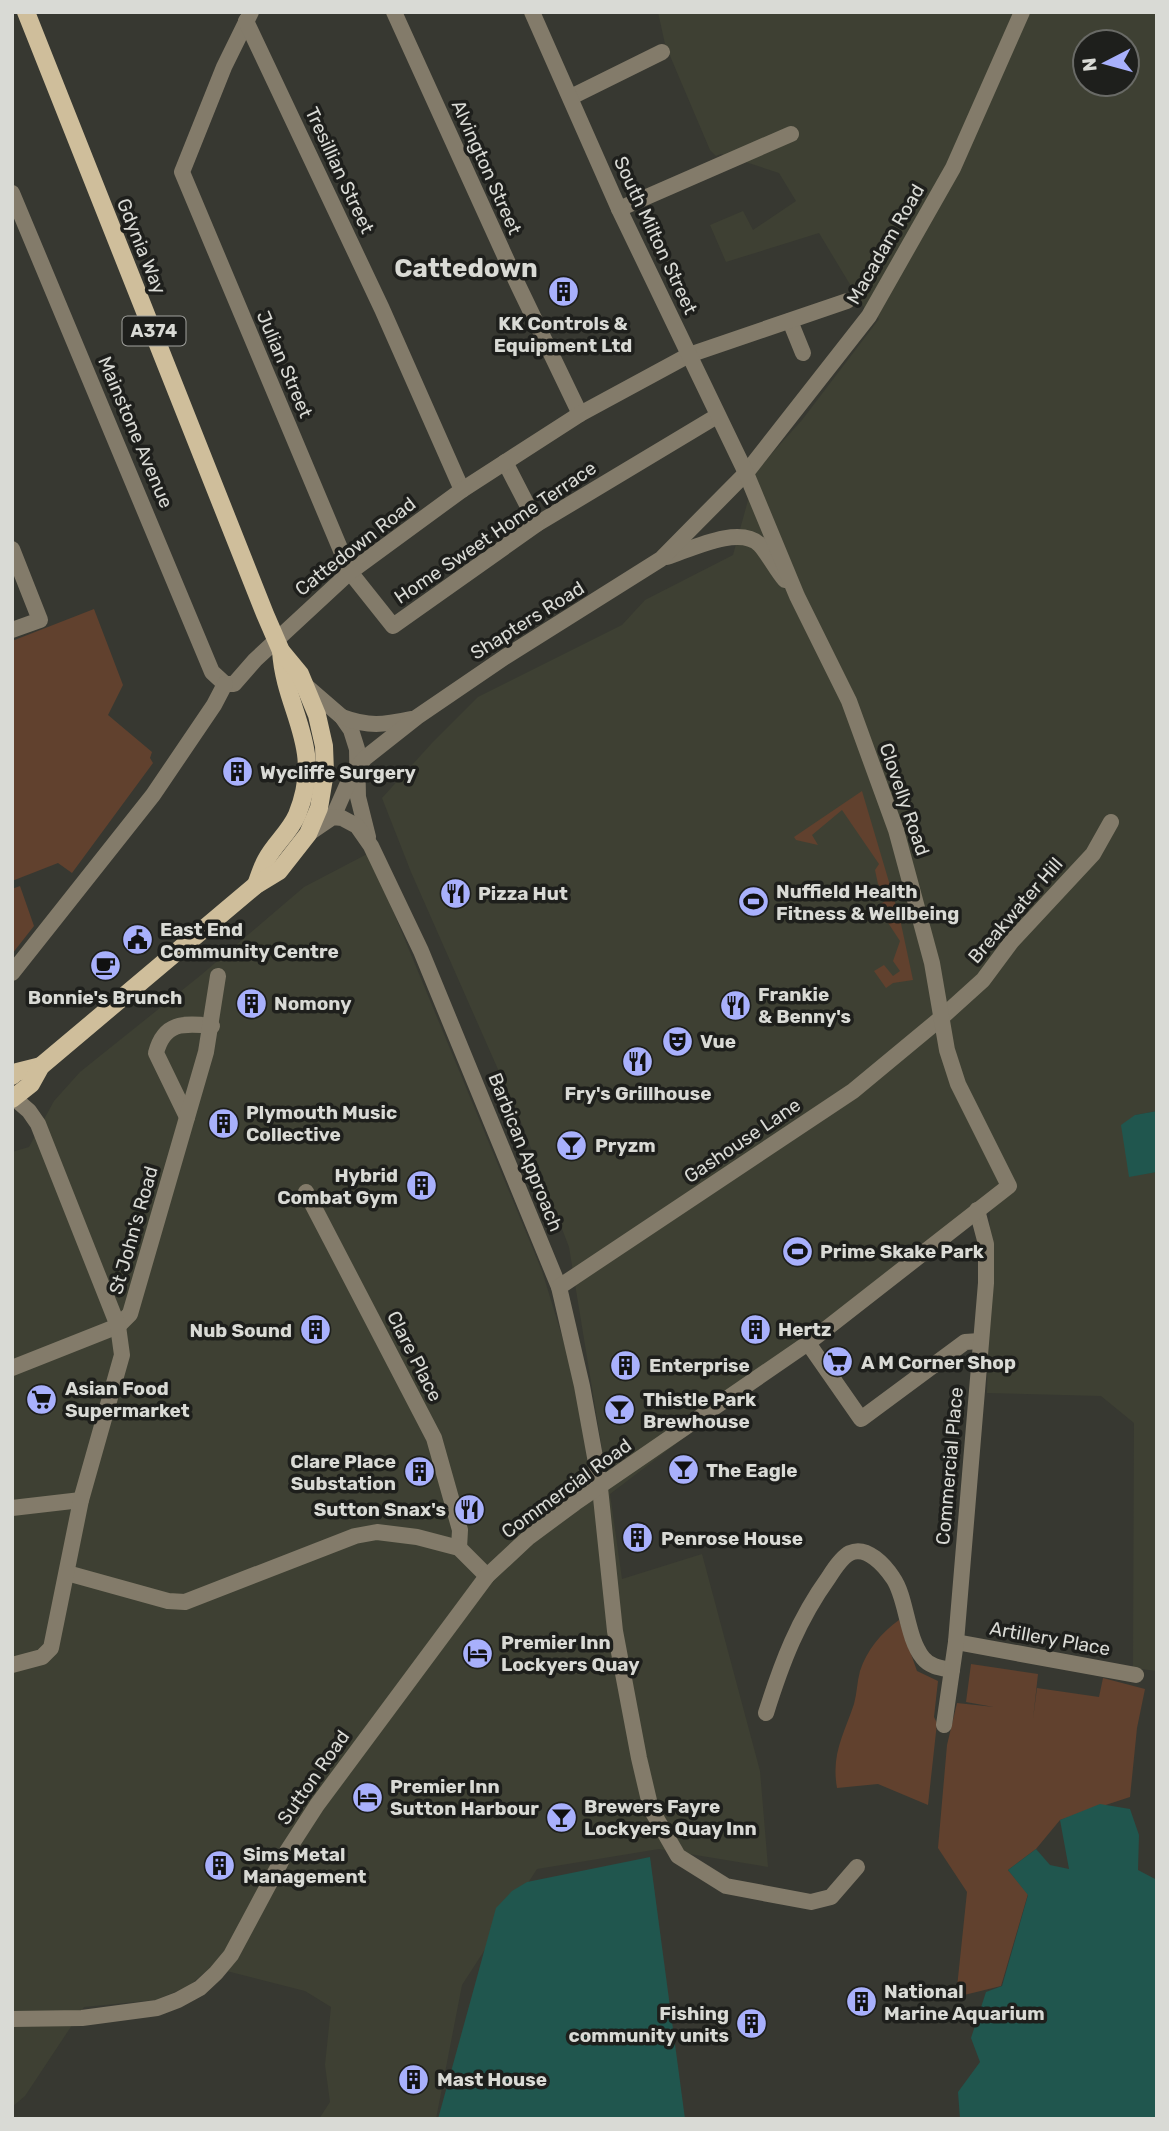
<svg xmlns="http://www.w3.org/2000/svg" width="1169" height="2131" font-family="Rubik,sans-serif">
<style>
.built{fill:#3e4033;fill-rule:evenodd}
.green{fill:#61412e}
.water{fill:#20564e}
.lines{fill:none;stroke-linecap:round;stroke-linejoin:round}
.minor{stroke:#837b6a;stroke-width:16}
.major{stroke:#cfbe9b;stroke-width:18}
.labels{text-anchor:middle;stroke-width:7;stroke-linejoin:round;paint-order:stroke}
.shield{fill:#1e1f1c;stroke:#a1a29e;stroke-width:2}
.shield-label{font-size:18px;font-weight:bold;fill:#d9dad5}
.street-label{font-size:19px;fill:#d9dad5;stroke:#1e1f1c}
.poi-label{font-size:19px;font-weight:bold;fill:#d9dad5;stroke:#1e1f1c;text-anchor:start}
.district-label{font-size:26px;font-weight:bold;fill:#d9dad5;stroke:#1e1f1c}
</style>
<rect width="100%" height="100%" fill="#373831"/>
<path class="built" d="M658,12H1157V1111L1135,1115L1129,1176L1157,1172V1671L1133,1668L1134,1423L1101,1396L987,1393L990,1205L610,1494L622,1579L702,1554L760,1771L768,1867L659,1849L537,1869L462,1985L436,2119H319L330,2102L325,2065L331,2007L305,1991L211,1967L189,1986L156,2000L84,2007L25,2096L12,2107V1152L29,1147L54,1101L80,1072L201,975L304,887L369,853L542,1271L608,1486L569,1247L519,1117L411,872L382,798L432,743L478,697L622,625L645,600L733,555L756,471L802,420L879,319L873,311L869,316L819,233L726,262L710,225L743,211L753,230L796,201L779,173L721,154L716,156L710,150L665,44ZM1085,42H1127V84H1085Z"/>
<g class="green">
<path d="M94,609L123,685L108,715L152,752L150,758L153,763L72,873L58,863L12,881V641Z"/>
<path d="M862,791L900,919L913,980L893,983L886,988L874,971L884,965L893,976L900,971L893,961L900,941L879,909V905L890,898L878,884L875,870L879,864L842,810L812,835L818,845L796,840L794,837Z"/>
<path d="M20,886L34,926L12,954V889Z"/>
<path d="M899,1620L917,1671L938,1681L934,1717L937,1723L928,1805L878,1784L837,1788C831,1754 844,1734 854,1704C857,1693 857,1682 860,1671C867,1650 881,1633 899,1620Z"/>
<path d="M971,1664L1038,1674L1033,1719L1037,1688L1099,1697L1103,1678L1145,1689L1137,1728L1130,1797L1060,1820L1036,1849L1008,1870L1028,1894L1001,1986L956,1997L967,1892L938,1848L947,1745L957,1703L994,1707L966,1702Z"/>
</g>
<g class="water">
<path d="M1157,1111V1172L1129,1177L1121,1125L1135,1115Z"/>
<path d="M1100,1804L1130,1809L1139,1835L1138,1870L1157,1880V2119H960L958,2092L980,2062L971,2038L986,1992L1002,1986L1028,1895L1008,1870L1036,1849L1050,1865L1069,1869L1060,1820Z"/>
<path d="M650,1857L685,2119H438L496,1908L512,1891L527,1882Z"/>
</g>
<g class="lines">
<g class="minor">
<path d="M251,12L224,67L182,172L350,572L393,626L537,524L717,416"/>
<path d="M394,12L518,285L580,414"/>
<path d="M246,21L382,309L462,490"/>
<path d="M571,97L662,52"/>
<path d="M12,193L212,672L225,684"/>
<path d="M619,209L791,134"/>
<path d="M790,321L803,353"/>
<path d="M505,462L537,524"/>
<path d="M12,549L40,620L12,630"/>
<path d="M667,557C689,550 740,524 760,545C767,552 777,571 785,580"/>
<path d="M225,684H234L255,660L350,572L462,490L580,414L689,355L847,301"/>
<path d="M305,685L342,717L351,730L357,749L358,797L368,837"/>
<path d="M342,717C369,727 383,725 411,719"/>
<path d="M333,817L352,774L365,758L417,717L505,657L661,559L746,473L869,316L953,168L1022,12"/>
<path d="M308,834L333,817L342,818L357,826L371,846L421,951L559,1287L582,1386L595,1457L600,1488L615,1631L639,1758L651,1809L678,1856L726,1886L811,1902L831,1897L857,1867"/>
<path d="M12,973L153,795L214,705L225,684"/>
<path d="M187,1117L156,1053C164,1022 183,1023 212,1026"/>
<path d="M306,1192L434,1438L460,1530L459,1548"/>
<path d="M559,1287L853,1091L941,1018L983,980L1012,941L1093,854L1111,822"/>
<path d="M808,1343L861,1419L965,1342L980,1341"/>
<path d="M12,1368L118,1326L130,1314L206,1052L218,976"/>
<path d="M12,1508L81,1500"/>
<path d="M67,1573L168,1601L185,1602L355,1536L377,1532L417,1537L459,1548L487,1576"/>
<path d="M956,1642L1136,1675"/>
<path d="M12,1665L42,1657L51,1648L81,1500L122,1355L118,1326L38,1124L29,1111L14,1098"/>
<path d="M766,1713C782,1662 798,1620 829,1577C834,1569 842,1557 850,1553C867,1545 885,1566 893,1578C907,1598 906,1637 923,1658C930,1667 942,1668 952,1670"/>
<path d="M944,1725L956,1642L986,1283V1244L977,1210"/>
<path d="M12,2019L82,2018L157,2008L178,2000L200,1988L216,1973L231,1955L284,1856L317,1805L487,1576L529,1537L575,1503L808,1343L1009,1186L958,1084L947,1050L932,963L896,830L849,701L797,596L746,473L619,209L532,12"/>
</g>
<g class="major">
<path d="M256,885C259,877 262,867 266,860C275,843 289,833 297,815C325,746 285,713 281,651"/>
<path d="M12,1076L17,1072L41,1066"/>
<path d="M12,1099L31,1084L41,1066L256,885L279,871L308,834L319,808L325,772L324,746L317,715L300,674L281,651L265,614L26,12"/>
</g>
</g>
<defs>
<symbol id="building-disc" viewBox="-11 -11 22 22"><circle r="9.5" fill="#a8b0fc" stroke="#1e1f1c"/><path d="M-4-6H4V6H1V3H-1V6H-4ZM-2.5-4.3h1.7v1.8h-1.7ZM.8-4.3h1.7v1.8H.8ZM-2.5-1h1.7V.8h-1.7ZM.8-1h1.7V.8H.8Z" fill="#111"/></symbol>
<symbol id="restaurant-disc" viewBox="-11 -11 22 22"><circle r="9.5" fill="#a8b0fc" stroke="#1e1f1c"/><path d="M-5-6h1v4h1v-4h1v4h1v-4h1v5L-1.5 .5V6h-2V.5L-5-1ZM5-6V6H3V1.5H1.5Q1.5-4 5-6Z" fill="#111"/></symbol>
<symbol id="stadium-disc" viewBox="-11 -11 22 22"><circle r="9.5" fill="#a8b0fc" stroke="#1e1f1c"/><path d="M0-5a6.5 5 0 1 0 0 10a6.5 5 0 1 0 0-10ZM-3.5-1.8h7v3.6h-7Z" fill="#111"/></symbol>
<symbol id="civic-disc" viewBox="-11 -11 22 22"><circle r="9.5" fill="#a8b0fc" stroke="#1e1f1c"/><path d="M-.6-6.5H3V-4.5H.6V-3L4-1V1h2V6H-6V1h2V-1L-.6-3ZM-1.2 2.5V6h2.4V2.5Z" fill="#111"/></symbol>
<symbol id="cafe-disc" viewBox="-11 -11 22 22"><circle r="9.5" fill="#a8b0fc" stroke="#1e1f1c"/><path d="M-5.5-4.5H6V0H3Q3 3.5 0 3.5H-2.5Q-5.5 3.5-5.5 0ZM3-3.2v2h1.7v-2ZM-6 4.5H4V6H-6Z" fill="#111"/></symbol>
<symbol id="theatre-disc" viewBox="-11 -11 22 22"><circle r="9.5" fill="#a8b0fc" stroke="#1e1f1c"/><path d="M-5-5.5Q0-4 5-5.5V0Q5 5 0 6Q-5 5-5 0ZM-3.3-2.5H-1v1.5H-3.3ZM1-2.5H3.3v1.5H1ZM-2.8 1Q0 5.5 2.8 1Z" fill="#111"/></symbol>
<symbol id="bar-disc" viewBox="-11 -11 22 22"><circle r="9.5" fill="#a8b0fc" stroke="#1e1f1c"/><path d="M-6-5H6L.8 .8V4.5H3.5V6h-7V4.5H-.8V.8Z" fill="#111"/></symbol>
<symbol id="supermarket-disc" viewBox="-11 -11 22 22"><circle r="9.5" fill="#a8b0fc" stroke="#1e1f1c"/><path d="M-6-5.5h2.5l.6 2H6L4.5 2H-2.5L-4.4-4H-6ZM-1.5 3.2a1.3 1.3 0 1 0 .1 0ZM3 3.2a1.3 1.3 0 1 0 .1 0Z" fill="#111"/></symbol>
<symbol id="hotel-disc" viewBox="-11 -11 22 22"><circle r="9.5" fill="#a8b0fc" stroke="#1e1f1c"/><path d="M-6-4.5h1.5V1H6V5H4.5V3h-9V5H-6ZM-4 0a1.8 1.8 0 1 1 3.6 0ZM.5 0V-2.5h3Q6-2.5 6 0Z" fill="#111"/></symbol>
</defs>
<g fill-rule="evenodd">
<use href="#building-disc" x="546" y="274" width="35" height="35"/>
<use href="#building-disc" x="220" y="754" width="35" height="35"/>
<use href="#restaurant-disc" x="438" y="876" width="35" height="35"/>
<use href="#stadium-disc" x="736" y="884" width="35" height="35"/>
<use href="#civic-disc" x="120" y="922" width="35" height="35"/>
<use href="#cafe-disc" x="88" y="948" width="35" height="35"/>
<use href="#building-disc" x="234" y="986" width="35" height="35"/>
<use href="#restaurant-disc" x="718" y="988" width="35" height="35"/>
<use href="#theatre-disc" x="660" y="1024" width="35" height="35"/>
<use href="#restaurant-disc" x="620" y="1044" width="35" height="35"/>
<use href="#building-disc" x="206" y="1106" width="35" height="35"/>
<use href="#bar-disc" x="554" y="1128" width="35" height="35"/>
<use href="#building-disc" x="404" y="1168" width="35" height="35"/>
<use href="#stadium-disc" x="780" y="1234" width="35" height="35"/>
<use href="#building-disc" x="738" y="1312" width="35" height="35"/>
<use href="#building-disc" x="298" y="1312" width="35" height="35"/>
<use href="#supermarket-disc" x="820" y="1344" width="35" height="35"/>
<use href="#building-disc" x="608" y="1348" width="35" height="35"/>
<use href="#supermarket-disc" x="24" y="1382" width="35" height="35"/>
<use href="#bar-disc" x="602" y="1392" width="35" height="35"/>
<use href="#bar-disc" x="666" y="1452" width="35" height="35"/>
<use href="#building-disc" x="402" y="1454" width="35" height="35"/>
<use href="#restaurant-disc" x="452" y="1492" width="35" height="35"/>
<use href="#building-disc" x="620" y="1520" width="35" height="35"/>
<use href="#hotel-disc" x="460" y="1636" width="35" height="35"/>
<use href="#hotel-disc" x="350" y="1780" width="35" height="35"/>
<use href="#bar-disc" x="544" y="1800" width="35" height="35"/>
<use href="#building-disc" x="202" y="1848" width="35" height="35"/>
<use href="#building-disc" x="844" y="1984" width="35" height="35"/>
<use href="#building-disc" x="734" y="2006" width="35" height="35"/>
<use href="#building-disc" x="396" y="2062" width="35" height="35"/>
</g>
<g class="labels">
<rect class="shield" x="122.5" y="316.5" width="63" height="29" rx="5"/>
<g class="shield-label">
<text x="154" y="337">A374</text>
</g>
<g class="street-label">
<text transform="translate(487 167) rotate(66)" y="7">Alvington Street</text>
<text transform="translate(340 170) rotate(65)" y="7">Tresillian Street</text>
<text transform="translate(656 235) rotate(65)" y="7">South Milton Street</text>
<text transform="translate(885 244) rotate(-60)" y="7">Macadam Road</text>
<text transform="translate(142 246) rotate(68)" y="7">Gdynia Way</text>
<text transform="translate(285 364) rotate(67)" y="7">Julian Street</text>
<text transform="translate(136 432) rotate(67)" y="7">Mainstone Avenue</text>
<text transform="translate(495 532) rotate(-34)" y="7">Home Sweet Home Terrace</text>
<text transform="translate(355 546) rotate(-38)" y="7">Cattedown Road</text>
<text transform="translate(527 620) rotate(-32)" y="7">Shapters Road</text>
<text transform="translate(905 799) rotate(71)" y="7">Clovelly Road</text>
<text transform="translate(1015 910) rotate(-49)" y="7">Breakwater Hill</text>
<text transform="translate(742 1140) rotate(-34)" y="7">Gashouse Lane</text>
<text transform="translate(526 1152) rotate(68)" y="7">Barbican Approach</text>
<text transform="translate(133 1230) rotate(-74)" y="7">St John's Road</text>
<text transform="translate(415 1356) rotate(63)" y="7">Clare Place</text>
<text transform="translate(949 1466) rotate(-85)" y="7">Commercial Place</text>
<text transform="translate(566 1488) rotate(-36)" y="7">Commercial Road</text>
<text transform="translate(1050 1638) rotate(10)" y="7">Artillery Place</text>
<text transform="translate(313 1777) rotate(-55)" y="7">Sutton Road</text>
</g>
<g class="poi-label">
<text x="563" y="330" text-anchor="middle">KK Controls &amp;<tspan x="563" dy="22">Equipment Ltd</tspan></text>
<text x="260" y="779">Wycliffe Surgery</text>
<text x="776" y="898">Nuffield Health<tspan x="776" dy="22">Fitness &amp; Wellbeing</tspan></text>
<text x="478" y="900">Pizza Hut</text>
<text x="160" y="936">East End<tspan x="160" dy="22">Community Centre</tspan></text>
<text x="758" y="1001">Frankie<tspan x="758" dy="22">&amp; Benny's</tspan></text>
<text x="105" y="1004" text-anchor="middle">Bonnie's Brunch</text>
<text x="274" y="1010">Nomony</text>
<text x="700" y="1048">Vue</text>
<text x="638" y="1100" text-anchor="middle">Fry's Grillhouse</text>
<text x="246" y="1119">Plymouth Music<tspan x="246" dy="22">Collective</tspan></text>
<text x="595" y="1152">Pryzm</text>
<text x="398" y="1182" text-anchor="end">Hybrid<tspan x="398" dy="22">Combat Gym</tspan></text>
<text x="820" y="1258">Prime Skake Park</text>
<text x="778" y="1336">Hertz</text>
<text x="292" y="1337" text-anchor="end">Nub Sound</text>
<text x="861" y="1369">A M Corner Shop</text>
<text x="649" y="1372">Enterprise</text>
<text x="65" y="1395">Asian Food<tspan x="65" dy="22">Supermarket</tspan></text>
<text x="643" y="1406">Thistle Park<tspan x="643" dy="22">Brewhouse</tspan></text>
<text x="396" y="1468" text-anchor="end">Clare Place<tspan x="396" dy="22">Substation</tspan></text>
<text x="706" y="1477">The Eagle</text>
<text x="446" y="1516" text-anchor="end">Sutton Snax's</text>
<text x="661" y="1545">Penrose House</text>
<text x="501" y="1649">Premier Inn<tspan x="501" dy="22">Lockyers Quay</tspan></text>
<text x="390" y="1793">Premier Inn<tspan x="390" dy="22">Sutton Harbour</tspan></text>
<text x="584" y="1813">Brewers Fayre<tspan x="584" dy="22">Lockyers Quay Inn</tspan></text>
<text x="243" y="1861">Sims Metal<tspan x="243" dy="22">Management</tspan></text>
<text x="884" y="1998">National<tspan x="884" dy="22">Marine Aquarium</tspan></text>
<text x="729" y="2020" text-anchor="end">Fishing<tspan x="729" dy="22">community units</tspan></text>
<text x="437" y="2086">Mast House</text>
</g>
<g class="district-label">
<text x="466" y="277">Cattedown</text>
</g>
</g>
<rect width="1169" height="2131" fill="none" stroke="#d9dad5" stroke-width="28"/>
<g transform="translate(1106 63) rotate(264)"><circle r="33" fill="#1e1f1c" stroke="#696a66" stroke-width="2"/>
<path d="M0-5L12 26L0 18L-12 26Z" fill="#a8b0fc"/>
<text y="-10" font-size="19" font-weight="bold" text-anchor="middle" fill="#d9dad5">N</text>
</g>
</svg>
